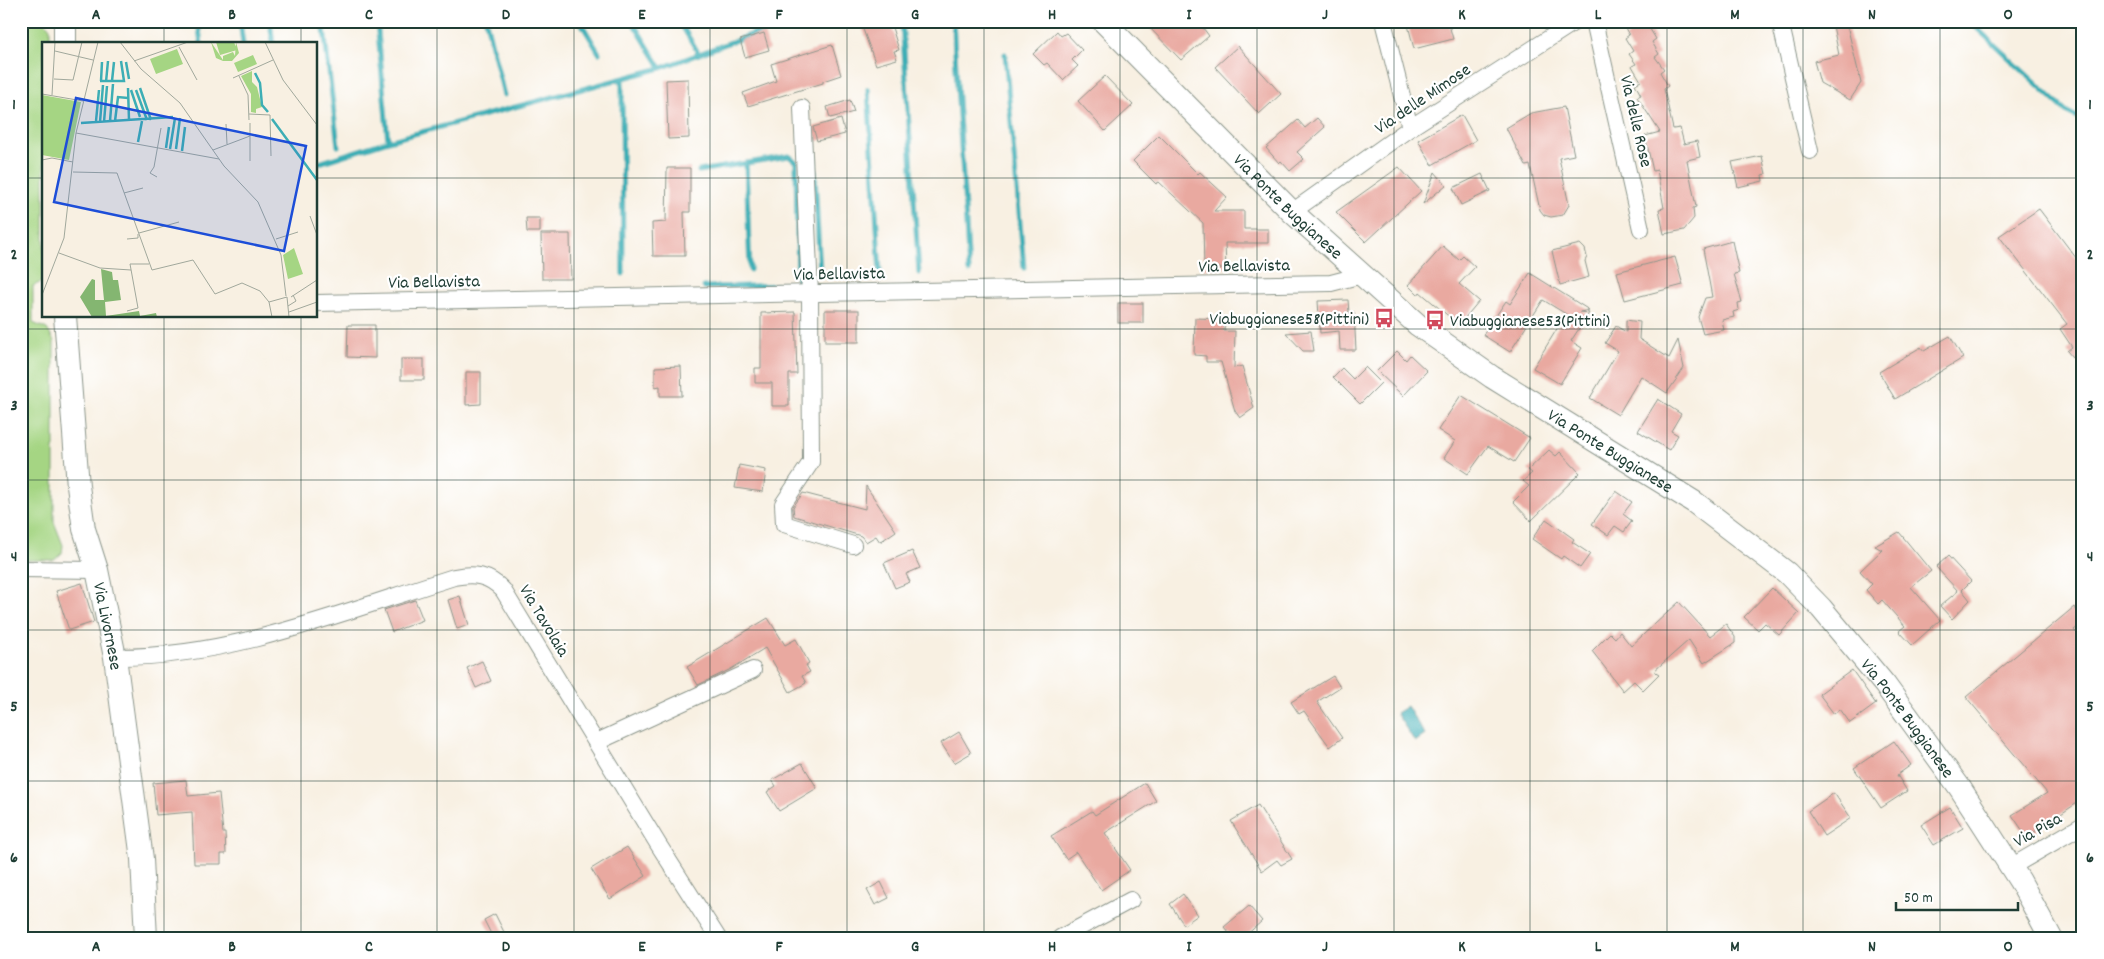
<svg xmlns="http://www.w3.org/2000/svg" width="2104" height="959" font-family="Dekko,sans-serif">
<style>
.green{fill:#a5d583;stroke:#62895c}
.water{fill:#3daeb5;stroke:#2e7674}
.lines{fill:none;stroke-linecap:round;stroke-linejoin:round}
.stream{stroke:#3daeb5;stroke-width:5}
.building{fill:#e9a9a0}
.street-casing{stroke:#8c968b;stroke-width:18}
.secondary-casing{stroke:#8c968b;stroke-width:24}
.street{stroke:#fff;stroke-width:16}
.secondary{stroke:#fff;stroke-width:22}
.grid{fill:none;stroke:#1f3d34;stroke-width:1;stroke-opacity:0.55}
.labels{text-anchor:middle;stroke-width:4.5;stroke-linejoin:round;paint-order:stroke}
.street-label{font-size:18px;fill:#1f3d34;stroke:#fff}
.poi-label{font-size:18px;fill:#1f3d34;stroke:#fff;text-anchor:end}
.inset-river{fill:none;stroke:#3daeb5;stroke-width:2.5}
.inset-road{fill:none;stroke:#a1a89c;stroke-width:1}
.view{fill:#1d4ed8;fill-opacity:0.15;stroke:#1d4ed8;stroke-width:2.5}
.inset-edge{fill:none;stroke:#1f3d34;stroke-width:2.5}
.neatline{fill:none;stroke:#1f3d34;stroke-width:2}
.grid-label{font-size:16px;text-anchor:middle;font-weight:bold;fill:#1f3d34}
</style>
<rect width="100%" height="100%" fill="#fff"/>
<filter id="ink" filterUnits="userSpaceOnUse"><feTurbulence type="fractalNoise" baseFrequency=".02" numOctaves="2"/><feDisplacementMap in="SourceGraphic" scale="10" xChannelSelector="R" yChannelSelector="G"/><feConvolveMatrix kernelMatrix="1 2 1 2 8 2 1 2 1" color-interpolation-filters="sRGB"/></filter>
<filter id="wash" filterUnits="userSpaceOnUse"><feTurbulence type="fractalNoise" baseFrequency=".0096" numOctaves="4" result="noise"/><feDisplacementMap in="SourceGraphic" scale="20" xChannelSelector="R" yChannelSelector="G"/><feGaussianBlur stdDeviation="1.12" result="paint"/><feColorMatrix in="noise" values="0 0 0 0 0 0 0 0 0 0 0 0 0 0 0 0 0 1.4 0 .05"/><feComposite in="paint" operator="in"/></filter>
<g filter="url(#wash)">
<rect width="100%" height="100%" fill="#f8f0e2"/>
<path class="green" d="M44,21L50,28V44H44V281L33,286V323L47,329L54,341V522L63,545L62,553L54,560H21V22Z"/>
<path class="water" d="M1407,706L1425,735L1415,742L1396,713Z"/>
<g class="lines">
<g class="stream">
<path d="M198,21L201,44"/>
<path d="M240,21L243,44"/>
<path d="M270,21L273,44"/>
<path d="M323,21L338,146"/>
<path d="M377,21L388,141"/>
<path d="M486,21L504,95"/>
<path d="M580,21L599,53"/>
<path d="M632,21L661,68"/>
<path d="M679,21L699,54"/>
<path d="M902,21L919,273"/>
<path d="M953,21L969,271"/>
<path d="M1969,21L2067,112L2083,120"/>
<path d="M1005,54L1024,268"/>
<path d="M622,82L623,274"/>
<path d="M868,89L880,273"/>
<path d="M814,157L820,273"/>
<path d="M746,163L750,270"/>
<path d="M316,164L388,141L661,68L788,21"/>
<path d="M699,171L789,156L796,162L798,285L704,287"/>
</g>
</g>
<g id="blocks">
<g class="building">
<path d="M860,21H890L899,50L894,51L897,59L876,65Z"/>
<path d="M1143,21H1198L1209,36L1181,60Z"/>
<path d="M1407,21H1448L1453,39L1414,49Z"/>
<path d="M1621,21H1645L1656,39L1652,42L1659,54L1655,57L1664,69L1660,72L1668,86L1664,89L1673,129L1680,128L1684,144L1697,141L1700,157L1687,160L1696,207L1693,208L1694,218L1684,230L1664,234L1659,209L1664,208L1657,170L1653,171L1645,136L1660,132L1637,97L1641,95L1635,84L1641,81L1632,66L1636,64L1629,54L1633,51L1625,38L1629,35Z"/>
<path d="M1832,21H1846L1861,83L1850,100L1820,83L1814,61L1839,55Z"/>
<path d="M1057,31L1061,36L1066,33L1082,50L1072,60L1078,66L1063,80L1047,63L1044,65L1033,54Z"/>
<path d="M764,33L769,50L745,57L740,40Z"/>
<path d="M832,45L841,75L823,81V83L748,106L743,93L776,81L771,64Z"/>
<path d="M1238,46L1281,94L1259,114L1215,67Z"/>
<path d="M1105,76L1133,105L1105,131L1078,101Z"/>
<path d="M688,79L689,138L668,139L666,80Z"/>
<path d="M850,100L854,112L830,118L827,107Z"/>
<path d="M1564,107L1574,155L1559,158L1569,205L1563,215L1551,217L1544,215L1540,210L1530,165L1526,166L1506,128L1531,113Z"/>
<path d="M1462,115L1476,140L1432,165L1418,140Z"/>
<path d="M1317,118L1325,127L1297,152L1304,159L1290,171L1281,161L1279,163L1266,148L1298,120L1305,128Z"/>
<path d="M841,119L845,134L817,141L813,127Z"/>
<path d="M1159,135L1198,174L1200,172L1227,197L1214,211H1244V229H1268V243H1225L1226,268L1204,269L1203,223L1159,182L1156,184L1133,161Z"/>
<path d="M1762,156L1766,174L1762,175L1763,181L1738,187L1732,162Z"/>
<path d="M1399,167L1421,191L1366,242L1336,212Z"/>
<path d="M667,168H690V212H684L685,256H653L652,223L666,222Z"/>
<path d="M1435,172L1446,185L1423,204Z"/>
<path d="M1482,174L1490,191L1461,205L1453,188Z"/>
<path d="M2039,209L2083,267V370L2067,351L2072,347L2060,329L2067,324L1999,236Z"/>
<path d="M526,218H540V232H527Z"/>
<path d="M541,234H570L571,279H542Z"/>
<path d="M1732,241L1739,273L1734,274L1742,302L1738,303L1739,310L1733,312L1734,317L1722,320L1724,330L1703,334L1698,317L1705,298L1712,297L1703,249Z"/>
<path d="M1580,244L1585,249L1587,257L1585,261L1589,277L1560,285L1552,251Z"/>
<path d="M1443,246L1459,260L1463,256L1475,267L1459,284L1479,301L1459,325L1420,292L1418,295L1408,285Z"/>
<path d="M1675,257L1683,285L1625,300L1617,272Z"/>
<path d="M1530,273L1589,310L1580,312L1589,313L1571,341L1582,348L1560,384L1533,368L1566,314L1543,300L1510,352L1483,335L1506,301L1510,304Z"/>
<path d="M1348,300L1349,313L1354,312L1356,350H1340L1339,331L1320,333L1318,301Z"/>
<rect x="1118" y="303" width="25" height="20"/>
<rect x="825" y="310" width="34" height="32"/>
<path d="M795,312L797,374H789V406H772V383H755V368H761V313Z"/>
<path d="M1195,318L1225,319L1224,331H1235L1234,368L1242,366L1254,408L1240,418L1235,411L1221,362H1206V356L1194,355Z"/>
<path d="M1626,320L1640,322L1639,339L1669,358L1678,340L1684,368L1667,393L1641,376L1618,415L1590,398L1618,351L1605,343L1616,326L1626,332Z"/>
<path d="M348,325H375V358L347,357Z"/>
<path d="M1311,331L1314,351H1303L1286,333Z"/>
<path d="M1950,336L1963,358L1895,399L1879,372L1921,347L1924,351Z"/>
<path d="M1397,351L1406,360L1410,355L1427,371L1403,396L1377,371Z"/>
<rect x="401" y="359" width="23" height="21"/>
<path d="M681,366L682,396H660V386L655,387V367Z"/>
<path d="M1365,367L1381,383L1360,404L1333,377L1342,368L1353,379Z"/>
<path d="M466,372H481V404L466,405Z"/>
<path d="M1461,395L1530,438L1514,462L1488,446L1468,474L1444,458L1455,441L1438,430Z"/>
<path d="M1658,399L1681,414L1671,431L1678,435L1669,450L1638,431Z"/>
<path d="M1549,450L1556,456L1560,452L1580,473L1531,521L1513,502L1529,486L1523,481L1532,473L1528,470Z"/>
<path d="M739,465L766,470L763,492L735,488Z"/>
<path d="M866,486L896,531L880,542L876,536L866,542L861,536L794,516L793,507L803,493L865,509Z"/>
<path d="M1616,491L1632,502L1623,514L1632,521L1624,532L1615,526L1608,535L1592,524Z"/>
<path d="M1546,519L1574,539L1572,542L1590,554L1580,568L1563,556L1561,559L1532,539Z"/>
<path d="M1899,532L1931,571L1911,587L1940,620L1912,645L1899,631L1905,626L1882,600L1878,604L1866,590L1872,584L1860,571L1882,550L1875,546Z"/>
<path d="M912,551L920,568L906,574L910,582L895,588L884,563Z"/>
<path d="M1948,556L1971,581L1962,590L1970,600L1952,619L1940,606L1958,591L1936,567Z"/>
<path d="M82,583L94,622L69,630L56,591Z"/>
<path d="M1772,588L1799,613L1779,635L1765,623L1758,630L1744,617Z"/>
<path d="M460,596L469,625L457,629L448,600Z"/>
<path d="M415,600L423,620L392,632L384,610Z"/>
<path d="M1679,602L1710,636L1726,624L1735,637V643L1704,663L1689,640L1654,671L1659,674L1643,690L1634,681L1623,691L1592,651L1610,633L1615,638L1620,632L1631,646Z"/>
<path d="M2074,607L2083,618V623L2074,630L2083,640V799L2027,837L2012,815L2047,793L1966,697Z"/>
<path d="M768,618L785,645L796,639L809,663L806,665L810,672L802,676L806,683L790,692L765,648L731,669L698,685L687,667Z"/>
<path d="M482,661L491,681L476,688L467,668Z"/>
<path d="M1852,670L1876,704L1850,723L1840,709L1834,714L1819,694Z"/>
<path d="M1333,676L1340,687L1317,702L1342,738L1330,747L1304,711L1299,714L1291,702Z"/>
<path d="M959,732L971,753L954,763L941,743Z"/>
<path d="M1894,741L1911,765L1897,775L1907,791L1881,808L1854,768Z"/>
<path d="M802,763L817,788L779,811L767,792L776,786L772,780Z"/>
<path d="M186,780L188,796L219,793L223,833H225L226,854H221V864H194L192,812L156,815L153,783Z"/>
<path d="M1145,783L1156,801L1105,833L1130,870L1101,890L1076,852L1066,859L1051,836L1092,811L1095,815Z"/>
<path d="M1834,793L1851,818L1824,836L1808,811Z"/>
<path d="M1258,805L1292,859L1281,865L1277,860L1262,871L1231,821Z"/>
<path d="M1950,807L1963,828L1934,845L1921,825Z"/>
<path d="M627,847L646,876L610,899L591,869Z"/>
<path d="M881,882L889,898L875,905L867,890Z"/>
<path d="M1183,894L1198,915L1184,925L1170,904Z"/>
<path d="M1249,906L1262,921L1243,938H1233L1224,927Z"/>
<path d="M495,914L507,938H493L484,920Z"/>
</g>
</g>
</g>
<g filter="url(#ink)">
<use href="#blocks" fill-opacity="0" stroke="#8c968b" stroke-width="1"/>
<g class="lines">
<defs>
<g id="street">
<path d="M1383,21L1410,128"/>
<path d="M1594,21L1641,229"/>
<path d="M1780,21L1810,151"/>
<path d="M802,108L810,294L811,462L783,504L784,524L853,545"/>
<path d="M1292,212L1410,128L1576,21"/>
<path d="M316,303L1331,283L1362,275"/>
<path d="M21,569L97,570"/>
<path d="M115,657C231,658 345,611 454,577C474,573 489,575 503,590L658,844L718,938"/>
<path d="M597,742L753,670"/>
<path d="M2011,867L2083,825"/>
<path d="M1060,938L1131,900"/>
</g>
<g id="secondary">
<path id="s1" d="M1103,21L1292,212L1418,325L1492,377L1694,502L1787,573L1821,608L1885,685L1960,788L2020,881L2051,938"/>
<path d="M65,44V21"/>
<path id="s2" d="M65,316L78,486L84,529L97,570L115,657L142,859L146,938"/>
</g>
</defs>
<use href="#street" class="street-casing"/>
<use href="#secondary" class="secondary-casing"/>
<use href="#street" class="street"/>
<use href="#secondary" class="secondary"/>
</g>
</g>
<path class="grid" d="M164,21V44M301,21V44M437,21V938M574,21V938M710,21V938M847,21V938M984,21V938M1120,21V938M1257,21V938M1394,21V938M1530,21V938M1667,21V938M1803,21V938M1940,21V938M21,178H44M316,178H2083M164,316V938M301,316V938M21,329H2083M21,480H2083M21,630H2083M21,781H2083"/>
<defs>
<symbol id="bus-bare" viewBox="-9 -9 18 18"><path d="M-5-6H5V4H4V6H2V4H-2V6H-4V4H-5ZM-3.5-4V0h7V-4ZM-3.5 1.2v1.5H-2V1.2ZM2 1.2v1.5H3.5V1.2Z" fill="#d1495b" stroke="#fff" stroke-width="2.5" paint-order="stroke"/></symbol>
</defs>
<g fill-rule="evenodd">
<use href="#bus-bare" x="1370" y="304" width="28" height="28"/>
<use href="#bus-bare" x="1421" y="306" width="28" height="28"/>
</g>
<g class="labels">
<g class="street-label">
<text transform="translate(1422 98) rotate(-34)" y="6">Via delle Mimose</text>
<text transform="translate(1637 121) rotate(77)" y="6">Via delle Rose</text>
<text dy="6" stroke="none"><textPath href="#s1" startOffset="262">Via Ponte Buggianese</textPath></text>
<text transform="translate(1244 265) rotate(-1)" y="6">Via Bellavista</text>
<text transform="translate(839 273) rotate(-1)" y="6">Via Bellavista</text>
<text transform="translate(434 281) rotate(-1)" y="6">Via Bellavista</text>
<text dy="6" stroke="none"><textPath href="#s1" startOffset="668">Via Ponte Buggianese</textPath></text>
<text transform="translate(545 620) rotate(59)" y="6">Via Tavolaia</text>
<text dy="6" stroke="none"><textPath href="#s2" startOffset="314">Via Livornese</textPath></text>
<text dy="6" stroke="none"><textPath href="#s1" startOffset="1072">Via Ponte Buggianese</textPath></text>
<text transform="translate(2037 829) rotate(-30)" y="6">Via Pisa</text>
</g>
<g class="poi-label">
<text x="1369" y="324">Viabuggianese58(Pittini)</text>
<text x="1450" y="326" text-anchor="start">Viabuggianese53(Pittini)</text>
</g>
</g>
<g transform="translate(42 42)">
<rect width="275" height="275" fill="#f8f0e2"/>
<path d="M169,0L181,18V14L191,10L193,14L194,0L197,11L190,19H181L174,16ZM174,0H192L195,8L178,13ZM135,7L141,22L114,32L108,17ZM211,13L215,22L196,30L192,21ZM210,29V40L215,45L220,65L214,67V71L209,70V52L199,34ZM0,53L39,60L27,118L0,113ZM252,206L261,232L246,237L241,213Z" fill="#a5d583"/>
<path d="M59,227L70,230L71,238H76L79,258L63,260L64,274L97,269L98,274L114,271L115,275H50L38,255L50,237L53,238V258H62Z" fill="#84b671"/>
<path class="inset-river" d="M84,20L87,37M213,31L218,41L220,63L226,70M58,39H82L79,19M59,39L60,20M70,39L72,20M64,40L66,19M86,46L87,78M98,46L109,78M89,48L98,75M94,48L105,78M230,77L275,138M54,79L57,48M68,79L71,42M73,79L76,55L86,56M58,80L61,43M62,80L65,44M39,81L131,75M96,100L100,79M124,106L127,85M128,107L133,76M134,107L138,76M140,109L143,85"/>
<path class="inset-road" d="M78,0L99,27L138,61L182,124L216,160L239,213L244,254M223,0L241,38L275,83M137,5L155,38M13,9L51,18M92,19L146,0M197,34L206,53L207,78M191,36L231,18M12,37L31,38L40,0M0,52L41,59M10,53L13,0M207,72L228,73L229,114M208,81V119M184,82L185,102M34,91L177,117M171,108L208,94M0,118L10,116L31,120M31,130L75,131L110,228L151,218L173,252L200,241L218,249L227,260L245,255M115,135L108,131L112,125L119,86M82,151L101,146M268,174L275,193M97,191L137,180M85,197L96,196V192M234,197L256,190M17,211L58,226L89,228M0,253L22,196L34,91L56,0M245,255L247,275M249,255L275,238M227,260L230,275M246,264L254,259L251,253M85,269L96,266L88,222H107M247,270L275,260"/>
<path class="view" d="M34,56L264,104L242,209L12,160Z"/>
<rect width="275" height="275" class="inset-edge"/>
</g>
<rect width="2104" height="959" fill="none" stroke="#fff" stroke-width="55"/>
<path d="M1896 902v8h122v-8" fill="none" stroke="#1f3d34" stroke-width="2.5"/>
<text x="1904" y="902" font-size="15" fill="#1f3d34" stroke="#ffffff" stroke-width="4" paint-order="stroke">50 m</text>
<rect x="28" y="28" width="2048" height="904" class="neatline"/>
<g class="grid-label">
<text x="96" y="19">A</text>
<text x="232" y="19">B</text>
<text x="369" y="19">C</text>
<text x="506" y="19">D</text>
<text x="642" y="19">E</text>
<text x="779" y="19">F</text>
<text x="915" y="19">G</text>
<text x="1052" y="19">H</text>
<text x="1189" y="19">I</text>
<text x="1325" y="19">J</text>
<text x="1462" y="19">K</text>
<text x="1598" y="19">L</text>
<text x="1735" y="19">M</text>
<text x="1872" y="19">N</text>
<text x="2008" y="19">O</text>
<text x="14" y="109">1</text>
<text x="2090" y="109">1</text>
<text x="14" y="259">2</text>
<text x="2090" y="259">2</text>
<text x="14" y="410">3</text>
<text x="2090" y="410">3</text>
<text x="14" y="561">4</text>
<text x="2090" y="561">4</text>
<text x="14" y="711">5</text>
<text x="2090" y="711">5</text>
<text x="14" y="862">6</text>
<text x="2090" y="862">6</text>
<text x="96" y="951">A</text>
<text x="232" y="951">B</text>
<text x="369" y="951">C</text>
<text x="506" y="951">D</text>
<text x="642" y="951">E</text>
<text x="779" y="951">F</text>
<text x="915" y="951">G</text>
<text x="1052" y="951">H</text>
<text x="1189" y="951">I</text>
<text x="1325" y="951">J</text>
<text x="1462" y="951">K</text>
<text x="1598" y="951">L</text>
<text x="1735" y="951">M</text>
<text x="1872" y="951">N</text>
<text x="2008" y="951">O</text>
</g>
</svg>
